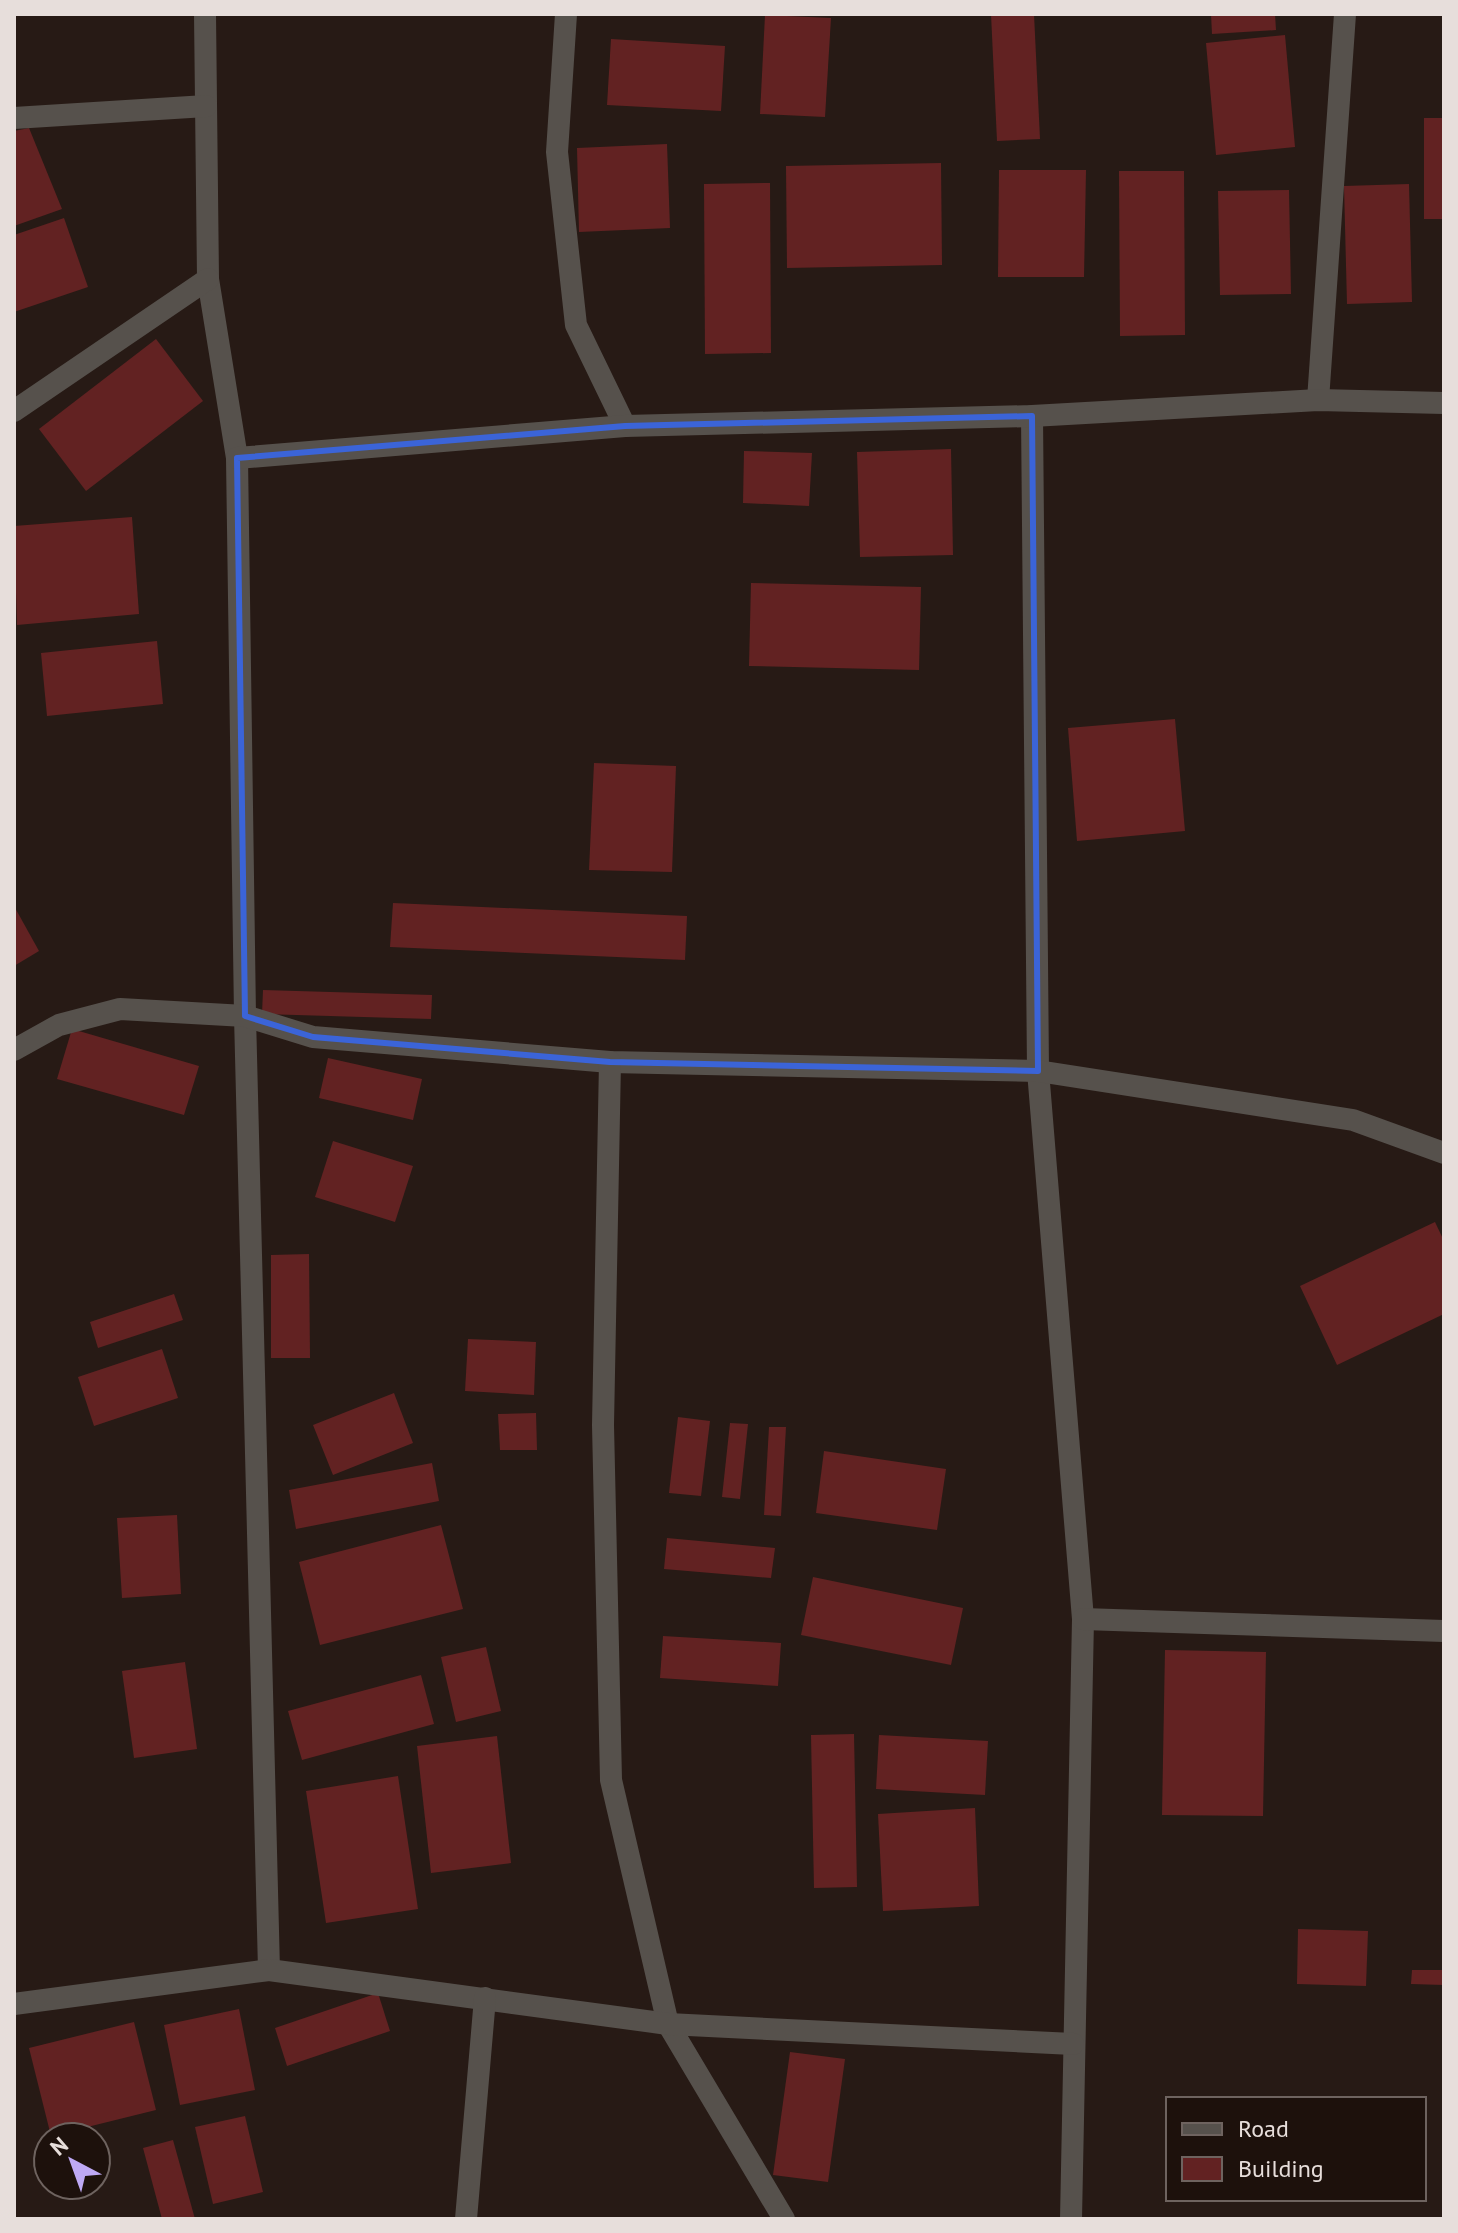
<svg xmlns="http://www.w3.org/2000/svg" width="1458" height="2233" font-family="'PT Sans',sans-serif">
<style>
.building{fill:#622222}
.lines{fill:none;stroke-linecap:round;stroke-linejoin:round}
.minor{stroke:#56514c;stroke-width:22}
.marked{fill:none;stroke:#3b64d8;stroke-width:6;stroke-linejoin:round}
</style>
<rect width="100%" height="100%" fill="#271a15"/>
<g class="building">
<path d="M991,14H1034L1040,139L997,141Z"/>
<path d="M1211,14H1275L1276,30L1212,34Z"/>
<path d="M765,15L831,18L825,117L760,114Z"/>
<path d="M1285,35L1295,147L1216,155L1206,43Z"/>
<path d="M611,39L725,46L721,111L607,105Z"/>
<rect x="1424" y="118" width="20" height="101"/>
<path d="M29,128L62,209L14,226V131Z"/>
<path d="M667,144L670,228L579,232L577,148Z"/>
<path d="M941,163L942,265L787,268L786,166Z"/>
<path d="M999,170H1086L1084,277H998Z"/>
<path d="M1119,171H1184L1185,335L1120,336Z"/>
<path d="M770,183L771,353L705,354L704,184Z"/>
<path d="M1409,184L1412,302L1347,304L1344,186Z"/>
<path d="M1289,190L1291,294L1220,295L1218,191Z"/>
<path d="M64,218L88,287L14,312V235Z"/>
<path d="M156,339L203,401L86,491L39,429Z"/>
<path d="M951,449L953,555L860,557L857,452Z"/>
<path d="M744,451L812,453L809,506L743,503Z"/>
<path d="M132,517L139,614L17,625L14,526Z"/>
<path d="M751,583L921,587L919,670L749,666Z"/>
<path d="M157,641L163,704L47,716L41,653Z"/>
<path d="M1175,719L1185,831L1077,841L1068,728Z"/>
<path d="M594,763L676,766L672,872L589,870Z"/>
<path d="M393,903L687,916L685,960L390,947Z"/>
<path d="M14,906L39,951L14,966Z"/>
<path d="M263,990L432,995L431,1019L262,1014Z"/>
<path d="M72,1029L199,1066L184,1115L57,1079Z"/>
<path d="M328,1058L422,1079L413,1120L319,1098Z"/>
<path d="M333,1141L413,1166L395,1222L315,1197Z"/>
<path d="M1435,1222L1444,1241V1314L1337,1365L1300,1286Z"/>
<path d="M309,1254L310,1358H271V1255Z"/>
<path d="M174,1294L183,1320L98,1348L90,1322Z"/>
<path d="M468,1339L536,1342L534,1395L465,1391Z"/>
<path d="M162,1349L178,1398L94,1426L78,1377Z"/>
<path d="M394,1393L413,1443L333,1475L313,1425Z"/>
<path d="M536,1413L537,1450H500L498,1414Z"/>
<path d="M678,1417L710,1421L701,1496L669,1493Z"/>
<path d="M730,1423L748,1424L740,1499L722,1497Z"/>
<path d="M769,1427H786L781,1516L764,1515Z"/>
<path d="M824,1451L946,1469L937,1530L816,1513Z"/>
<path d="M432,1463L439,1501L296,1529L289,1490Z"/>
<path d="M177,1515L181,1594L122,1598L117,1518Z"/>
<path d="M441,1525L463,1609L320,1645L299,1562Z"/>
<path d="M667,1538L775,1548L771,1578L664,1569Z"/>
<path d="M813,1577L963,1608L951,1665L801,1635Z"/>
<path d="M663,1636L781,1643L778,1686L660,1678Z"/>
<path d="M486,1647L501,1711L456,1722L441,1657Z"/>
<path d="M1165,1650L1266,1652L1263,1816L1162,1815Z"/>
<path d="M185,1662L197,1749L134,1758L122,1671Z"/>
<path d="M421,1675L434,1724L302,1760L288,1711Z"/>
<path d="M854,1734L857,1887L814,1888L811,1735Z"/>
<path d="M879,1735L988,1741L985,1795L876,1789Z"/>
<path d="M497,1736L511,1863L431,1873L417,1746Z"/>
<path d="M398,1776L418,1909L326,1923L306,1791Z"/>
<path d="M975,1808L979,1906L883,1911L878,1814Z"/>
<path d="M1298,1929L1368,1931L1366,1986L1297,1984Z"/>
<path d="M1412,1970H1444V1985L1411,1984Z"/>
<path d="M378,1993L390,2031L287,2066L275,2028Z"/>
<path d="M239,2009L255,2090L180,2105L164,2025Z"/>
<path d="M134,2022L156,2110L51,2136L29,2048Z"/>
<path d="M790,2052L845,2059L828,2182L773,2175Z"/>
<path d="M245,2116L263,2192L213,2204L195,2127Z"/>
<path d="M173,2140L195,2219H162L143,2148Z"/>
</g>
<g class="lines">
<g class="minor">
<path d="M205,14L208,279L237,458L245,1016L269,1970"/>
<path d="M566,14L557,152L576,325L625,426"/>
<path d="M14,118L206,106"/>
<path d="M1318,400L1345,14"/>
<path d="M14,411L208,279"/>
<path d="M1032,416L1038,1071L1083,1619L1071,2219"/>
<path d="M237,458L625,426L1032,416L1318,400L1444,403"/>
<path d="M14,1050L59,1025L120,1009L245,1016L313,1037L610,1062L1038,1071L1353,1120L1444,1153"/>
<path d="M610,1062L603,1425L611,1780L668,2024L784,2219"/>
<path d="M1083,1619L1444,1631"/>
<path d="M14,2004L269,1970L668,2024L1073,2044"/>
<path d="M466,2219L485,1998"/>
</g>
</g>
<path class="marked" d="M1032,416L1038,1071L610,1062L313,1037L245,1016L237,458L625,426Z"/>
<rect width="1458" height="2233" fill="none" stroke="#e7dedb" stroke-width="32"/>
<rect x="1166" y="2097" width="260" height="104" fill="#1d110c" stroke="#6e635f" stroke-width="2"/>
<rect x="1182" y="2123" width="40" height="12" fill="#56514c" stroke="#6e635f" stroke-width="2"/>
<text x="1238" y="2137" font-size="24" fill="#e7dedb">Road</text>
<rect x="1182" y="2157" width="40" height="24" fill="#622222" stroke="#6e635f" stroke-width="2"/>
<text x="1238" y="2177" font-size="24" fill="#e7dedb">Building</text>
<g transform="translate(72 2161) rotate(319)"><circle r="38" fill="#1d110c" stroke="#6e635f" stroke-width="2"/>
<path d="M0-6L14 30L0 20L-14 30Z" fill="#bea9f5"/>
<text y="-12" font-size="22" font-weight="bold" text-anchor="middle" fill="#e7dedb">N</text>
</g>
</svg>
